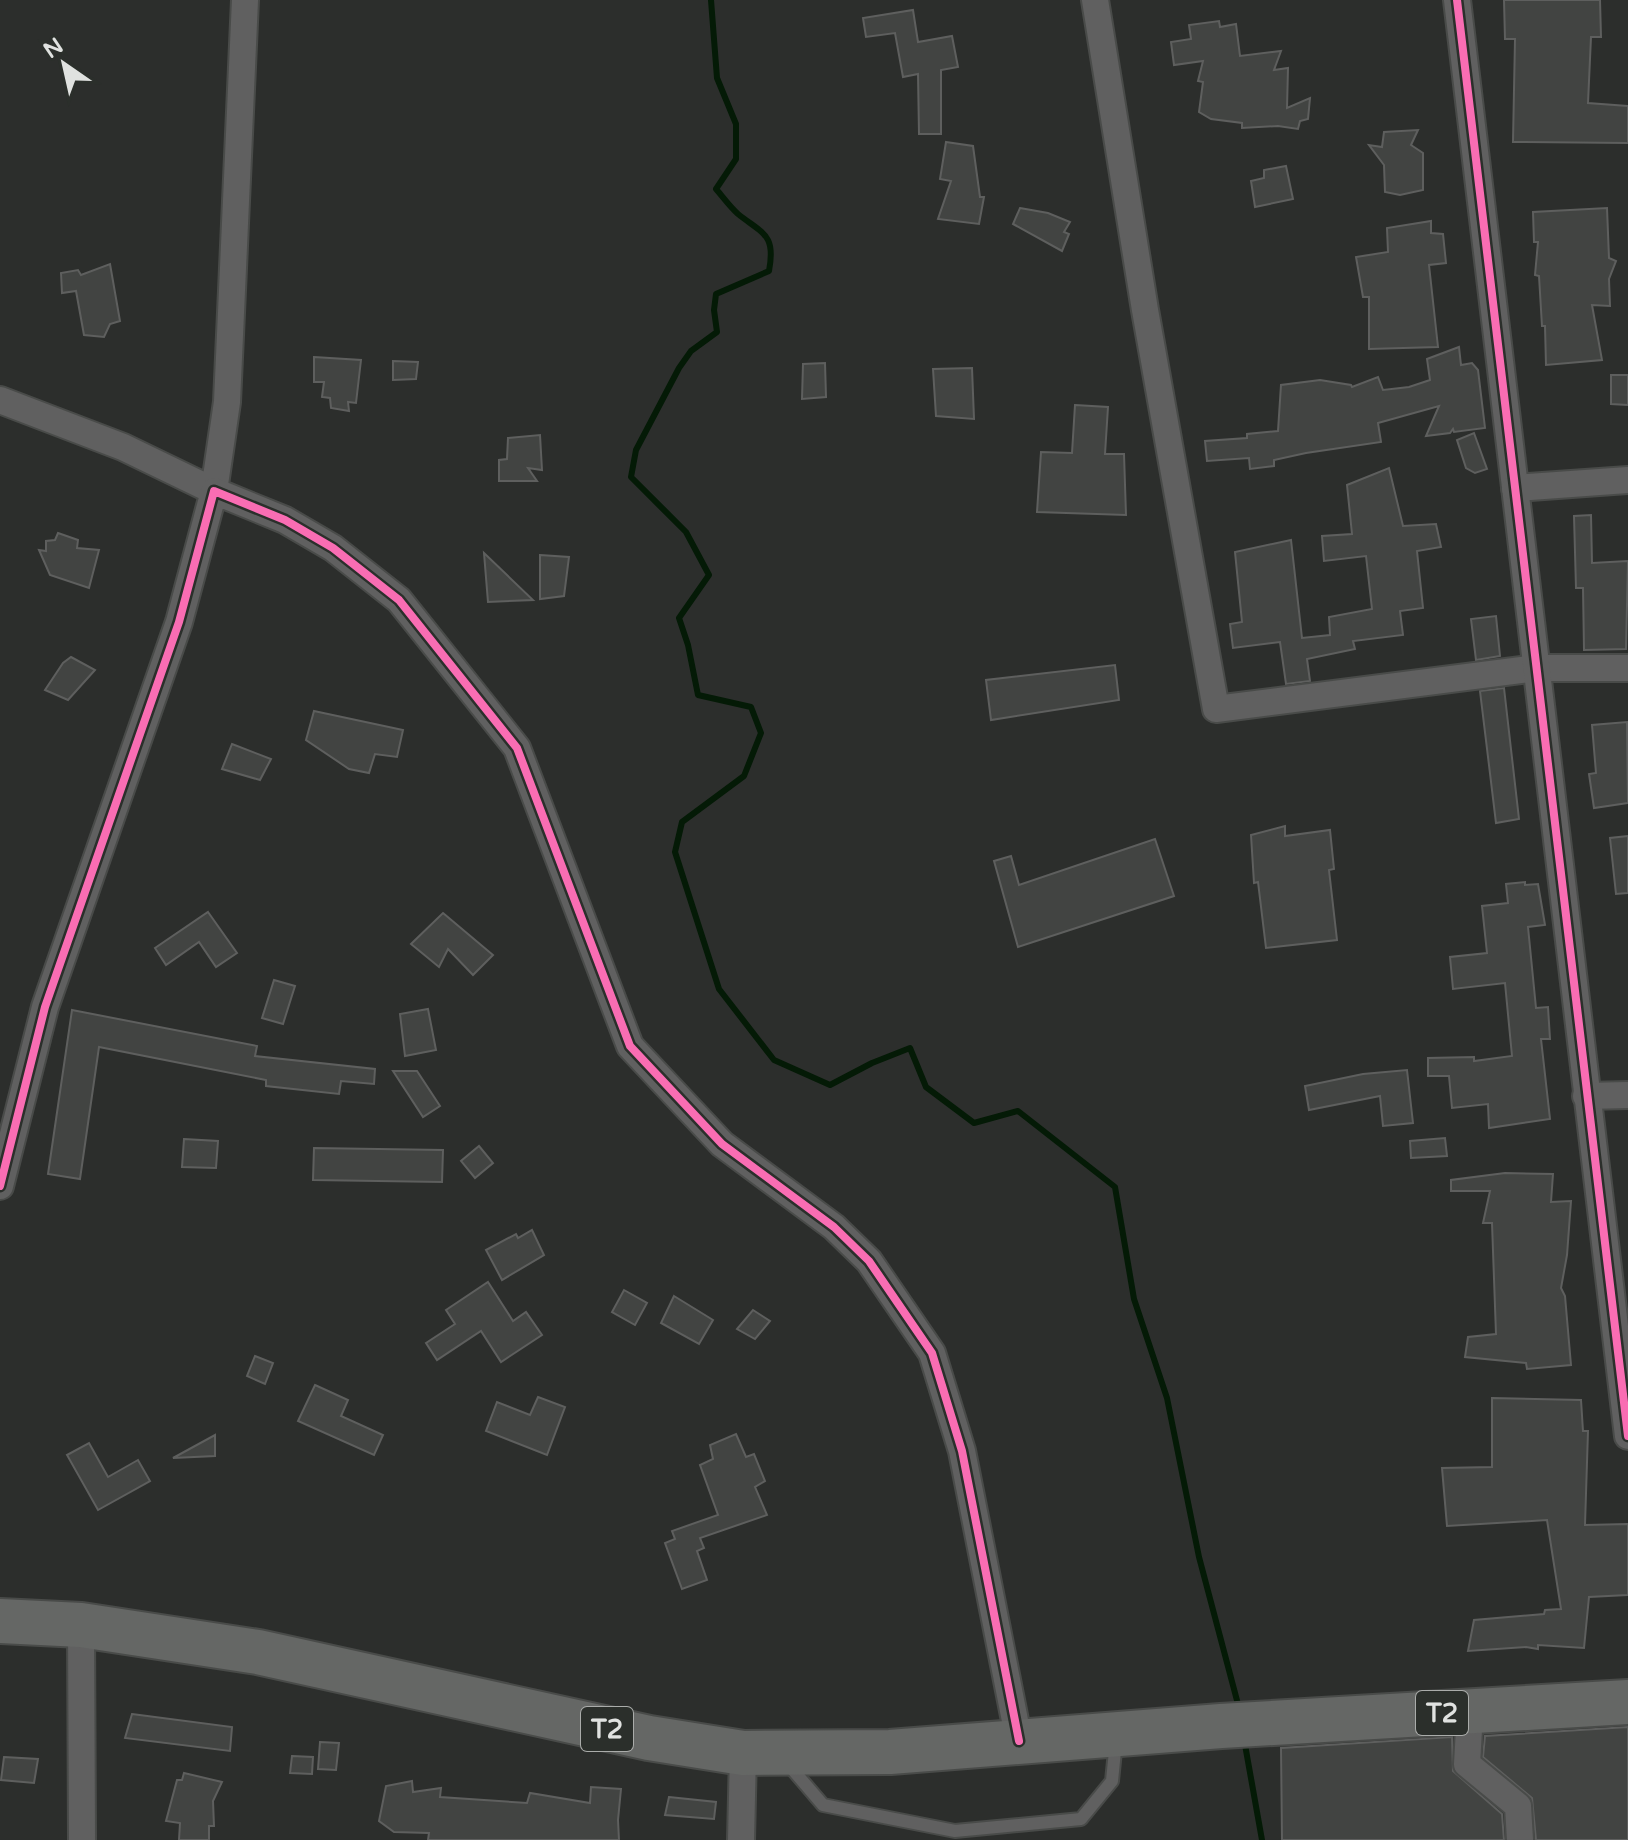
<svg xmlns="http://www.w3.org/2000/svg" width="1628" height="1840" font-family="'Varela Round',sans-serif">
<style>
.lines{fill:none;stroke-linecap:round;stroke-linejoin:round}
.stream{stroke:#041a06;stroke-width:6}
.building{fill:#424442;stroke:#5e5f5e;stroke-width:2}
.lane-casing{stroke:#494b49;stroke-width:16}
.street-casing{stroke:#494b49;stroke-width:30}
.highway-casing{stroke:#494b49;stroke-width:48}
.lane{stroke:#606060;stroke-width:12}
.street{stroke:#606060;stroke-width:26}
.highway{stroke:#656765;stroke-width:44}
.cycleway-casing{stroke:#2b2f2b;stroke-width:13}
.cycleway{stroke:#f96db3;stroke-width:8}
.labels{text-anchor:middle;stroke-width:7;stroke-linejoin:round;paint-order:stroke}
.shield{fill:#2b2f2b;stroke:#aaacaa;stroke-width:2}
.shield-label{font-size:26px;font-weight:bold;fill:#e0e2e0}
</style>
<rect width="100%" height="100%" fill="#2c2e2c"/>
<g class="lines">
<g class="stream">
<path d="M711,0L717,78L736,124V159L716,189C723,197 730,207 738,214C763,234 776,234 769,271L716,294L714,310L717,332L691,351L679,368L636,450L631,477L686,532L709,575L679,618L688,645L698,695L751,707L761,733L744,776L682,822L675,852L719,989L774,1060L830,1085L872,1063L910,1048L926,1087L974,1123L1018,1111L1115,1187L1134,1299L1167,1398L1199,1557L1239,1708"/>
<path d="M1244,1739L1262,1840"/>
</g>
</g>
<g class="building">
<path d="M1504,0H1600L1601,37H1591L1588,103L1628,106V143L1513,142L1515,39H1505Z"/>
<path d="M913,10L918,42L952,36L958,67L941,70V134H919L918,74L903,77L895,33L866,37L863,18Z"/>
<path d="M1219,21L1220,27L1236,24L1240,56L1281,51L1274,70L1288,68L1287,108L1310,98L1308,119L1300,121L1298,129L1278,126L1242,128V123L1211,119L1199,112L1203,82L1198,81L1203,61L1174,65L1171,42L1191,39L1189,25Z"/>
<path d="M1418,130L1411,145L1423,153V190L1400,195L1385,192L1384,165L1369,145L1382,147L1384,132Z"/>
<path d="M946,142L973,146L980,197H984L979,224L938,219L951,181L940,179Z"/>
<path d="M1286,166L1293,199L1255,207L1251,181L1264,178V170Z"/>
<path d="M1020,208L1048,213L1070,222L1064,232L1069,234L1062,251L1013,224Z"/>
<path d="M1607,208L1609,258L1616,261L1609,279L1610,306L1592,305L1602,360L1546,365L1545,326H1542L1539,276L1535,275L1538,242H1534L1533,212Z"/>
<path d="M1431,221V233L1443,234L1446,263L1429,265L1438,347L1369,349V297H1363L1356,257L1388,252L1387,228Z"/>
<path d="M110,264L120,321L110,324L104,337L84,335L76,291L62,293L61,273L78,270L81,275Z"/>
<path d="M1459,347L1461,365L1472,363L1478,370L1485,428L1454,432L1453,429L1450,433L1426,436L1439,406L1378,423L1381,442L1306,453L1274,460V466L1250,469L1249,458L1207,461L1205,441L1247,438V434L1278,431L1281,385L1320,380L1351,385L1352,387L1378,377L1383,390L1409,387L1430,380L1427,359Z"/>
<path d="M314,357L361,360L356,403L348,402L349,411L331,408L330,398L322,397L324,382H314Z"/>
<path d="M393,361L418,362L416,379L393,380Z"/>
<path d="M825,363L826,397L802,399L803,364Z"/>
<path d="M972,368L974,419L936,416L933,369Z"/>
<path d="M1611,375H1628V405L1611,404Z"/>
<path d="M1075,405L1108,407L1105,454H1124L1126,515L1037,512L1041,452L1072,453Z"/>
<path d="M1474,433L1487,469L1475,473L1466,468L1457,440Z"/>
<path d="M540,435L542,470L528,468L537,481H499V460L507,459L508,438Z"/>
<path d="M1389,468L1403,526L1436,524L1441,547L1417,551L1423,608L1400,611L1403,635L1353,641L1355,649L1307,659L1310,681L1286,684L1280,642L1233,648L1230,624L1242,622L1235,552L1291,540L1302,638L1330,635L1329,617L1372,609L1366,556L1324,561L1322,536L1352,534L1347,485Z"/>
<path d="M1591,515L1592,563L1628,561L1626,649L1584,650L1583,588H1576L1574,516Z"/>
<path d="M58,533L78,540L77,548L99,550L89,588L50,575L39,550L46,551V541L55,540Z"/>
<path d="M484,553L533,600L488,602Z"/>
<path d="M540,555L569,557L564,596L540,599Z"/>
<path d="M1496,616L1500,656L1476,660L1471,619Z"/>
<path d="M71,657L95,670L68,700L45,690L63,663Z"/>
<path d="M1115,665L1119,700L991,720L986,680Z"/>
<path d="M1504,688L1519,819L1496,823L1480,691Z"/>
<path d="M314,711L403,730L397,757L375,754L369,773L349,769L306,740Z"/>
<path d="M1627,722L1628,803L1594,808L1589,774L1596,773L1592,725Z"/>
<path d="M232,744L271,759L260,780L222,769Z"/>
<path d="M1285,826V836L1330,830L1334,869L1329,870L1337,940L1266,948L1258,882L1254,883L1251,835Z"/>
<path d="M1628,836V893L1616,894L1610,838Z"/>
<path d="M1155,839L1174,896L1018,947L994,861L1011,856L1019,885Z"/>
<path d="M1525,882V885L1538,884L1545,925L1528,927L1536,1008L1548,1007L1550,1039H1541L1550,1119L1489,1128L1488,1104L1452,1108L1449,1076H1428V1058L1474,1057V1061L1512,1056L1505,983L1453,989L1450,957L1487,953L1482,906L1508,903L1506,884Z"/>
<path d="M208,912L237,953L216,967L199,942L166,965L155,948Z"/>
<path d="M443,913L493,955L473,975L448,949L439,967L411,944Z"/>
<path d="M274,980L295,986L283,1024L262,1018Z"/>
<path d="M428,1009L436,1050L405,1056L400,1014Z"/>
<path d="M72,1010L257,1046L255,1056L375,1069L374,1084L341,1081L339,1094L266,1086V1080L99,1047L80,1179L48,1174Z"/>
<path d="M1407,1070L1413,1123L1383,1126L1380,1096L1309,1110L1305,1086L1363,1074Z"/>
<path d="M393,1071H417L440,1106L423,1117Z"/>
<path d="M1445,1138L1447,1156L1411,1158L1410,1141Z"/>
<path d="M184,1139L218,1141L216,1168L182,1167Z"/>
<path d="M479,1146L493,1163L475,1178L461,1161Z"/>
<path d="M314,1148L443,1150L442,1182L313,1180Z"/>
<path d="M1505,1173L1553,1174L1551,1202L1571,1201L1567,1255L1561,1288L1565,1296L1571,1365L1527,1369L1526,1363L1465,1357L1468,1337L1496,1334L1492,1223H1483L1490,1191H1451V1180Z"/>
<path d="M532,1230L544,1255L502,1280L486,1250L516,1234L518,1238Z"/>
<path d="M488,1282L513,1321L526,1312L542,1335L501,1362L481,1331L437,1360L426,1343L455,1324L446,1310Z"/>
<path d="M624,1290L647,1303L635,1325L612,1312Z"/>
<path d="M674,1296L713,1320L699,1344L661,1323Z"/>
<path d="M753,1310L770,1321L755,1339L737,1329Z"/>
<path d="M255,1356L273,1363L265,1384L247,1376Z"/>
<path d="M315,1385L348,1400L341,1416L383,1435L374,1455L298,1421Z"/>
<path d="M538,1397L565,1407L547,1455L486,1431L497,1402L530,1415Z"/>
<path d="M1492,1398L1581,1400L1583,1431H1588L1585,1525L1628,1524V1595L1589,1597L1584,1648L1538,1645V1649L1526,1647L1468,1651L1474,1620L1544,1614L1545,1610L1561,1609L1547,1520L1447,1526L1442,1468L1492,1467Z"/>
<path d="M736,1434L746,1457L754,1454L765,1481L755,1487L767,1515L700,1538L704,1548L697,1551L707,1580L682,1589L665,1543L675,1539L672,1531L718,1515L700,1465L713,1459L710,1445Z"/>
<path d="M215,1435V1456L173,1458Z"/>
<path d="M89,1443L108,1477L138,1460L150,1481L98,1510L67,1455Z"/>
<path d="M132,1714L232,1727L230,1751L125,1738Z"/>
<path d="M1628,1727V1840H1536L1532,1798L1483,1757L1485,1736Z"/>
<path d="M1452,1737L1453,1771L1502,1814L1504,1840H1282L1281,1748Z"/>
<path d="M320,1742L339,1743L336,1770L318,1769Z"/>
<path d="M292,1756L313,1757L312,1774L290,1773Z"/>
<path d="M4,1757L38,1759L34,1783L1,1780Z"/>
<path d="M184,1773L222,1782L213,1801L214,1826H209V1840H179L180,1823L166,1821L177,1780H182Z"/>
<path d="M412,1781L413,1792L441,1788L440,1797L527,1803L530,1793L590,1803L591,1787L621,1789L618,1820L619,1840H428L429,1833L394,1832L379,1821L386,1786Z"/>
<path d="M669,1797L716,1802L714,1819L665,1815Z"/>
</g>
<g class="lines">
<defs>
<path id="lane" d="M787,1763L823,1805L955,1831L1081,1819L1112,1781L1116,1741"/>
<g id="street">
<path d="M1095,0L1145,310L1216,709L1536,668H1628"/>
<path d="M1457,0L1628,1436"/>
<path d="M0,400L123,447L214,491L227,402L245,0"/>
<path d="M1515,488L1628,480"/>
<path d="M1586,1096L1628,1095"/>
<path d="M0,1186L45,1007L179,622L214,491L285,520L333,548L399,600L517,748L630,1046L722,1144L834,1227L869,1261L932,1353L962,1451L1019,1741"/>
<path d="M81,1625L82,1840"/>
<path d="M1470,1712L1467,1764L1518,1806L1520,1840"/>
<path d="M741,1840L743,1753"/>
</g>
<path id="highway" d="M0,1621L81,1625L258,1652L649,1738L743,1753L890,1752L1221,1726L1628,1702"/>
</defs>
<use href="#lane" class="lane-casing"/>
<use href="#street" class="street-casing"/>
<use href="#highway" class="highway-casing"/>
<use href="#lane" class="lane"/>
<use href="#street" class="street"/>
<use href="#highway" class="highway"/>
<defs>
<g id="cycleway">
<path d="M1457,0L1628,1436"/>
<path d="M0,1186L45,1007L179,622L214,491L285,520L333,548L399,600L517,748L630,1046L722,1144L834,1227L869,1261L932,1353L962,1451L1019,1741"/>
</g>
</defs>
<use href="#cycleway" class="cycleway-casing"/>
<use href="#cycleway" class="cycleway"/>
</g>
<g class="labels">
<g class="shield">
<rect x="1416" y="1691" width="52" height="44" rx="6"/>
<rect x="581" y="1707" width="52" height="44" rx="6"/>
</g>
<g class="shield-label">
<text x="1442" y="1722">T2</text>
<text x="607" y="1738">T2</text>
</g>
</g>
<g transform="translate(64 64) rotate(326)" stroke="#2b2f2b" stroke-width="6" paint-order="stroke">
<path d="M0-6L14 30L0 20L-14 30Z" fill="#e0e2e0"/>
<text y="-12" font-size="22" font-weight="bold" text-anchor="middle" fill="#e0e2e0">N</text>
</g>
</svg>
